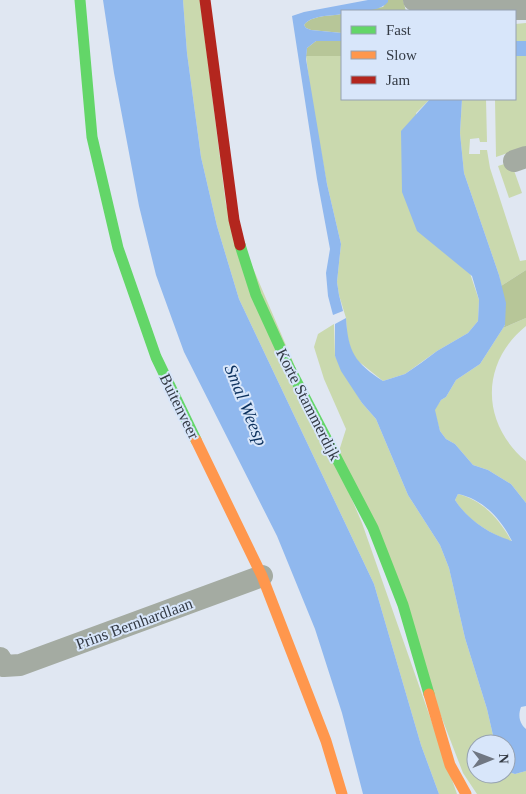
<svg xmlns="http://www.w3.org/2000/svg" width="526" height="794" font-family="Georgia,serif">
<style>
.green{fill:#cad9ae}
.forest{fill:#b7c698}
.water{fill:#90b8ee;fill-rule:evenodd}
.lines{fill:none;stroke-linecap:round;stroke-linejoin:round}
.street{stroke:#a4aba2;stroke-width:22}
.fast{stroke:#63d668;stroke-width:11}
.slow{stroke:#ff974d;stroke-width:11}
.jam{stroke:#b3261e;stroke-width:11}
.labels{text-anchor:middle;stroke-width:4;stroke-linejoin:round;paint-order:stroke}
.street-label{font-size:16px;fill:#343b45;stroke:#d8e6fa}
.water-label{font-size:18px;font-style:italic;fill:#0b305d;stroke:#d8e6fa}
</style>
<rect width="100%" height="100%" fill="#e0e7f2"/>
<g class="green">
<path d="M183,0H200L226,205L362,523L457,794H439L421,745L374,584L239,299L217,226L201,157L187,53Z"/>
<path d="M526,23V41H515V24Z"/>
<path d="M306,56H342V99H430L416,113L479,300L478,321L468,333L437,351L405,374L383,381L358,361L352,353L347,336L346,318L339,295L337,282L341,244L327,184L312,103Z"/>
<path d="M515,56H526V147L496,157L495,99H515Z"/>
<path d="M462,99H486L487,142H480L479,138L470,139L469,154H480V150H487L490,168L520,261L526,260V270L501,286L499,275L464,173L460,133Z"/>
<path d="M511,162L522,193L509,198L498,166Z"/>
<path d="M526,318V326C480,363 481,424 526,461V503L511,484L488,470L473,465L455,444L446,439L440,431L434,410L441,400L446,397L456,380L480,364L503,328Z"/>
<path d="M334,324L335,356L362,403L376,419L408,495L440,545L449,568L465,638L487,709L495,744H476V774H506V771L515,774L526,771V794H477L463,773L339,451L346,429L324,379L314,347L318,334Z"/>
<path d="M458,494C484,501 499,519 512,542C489,533 468,521 455,500Z"/>
</g>
<g class="forest">
<path d="M388,0H403L406,11H358L383,7Z"/>
<path d="M342,14V33L311,30L306,28L304,25C311,15 331,16 342,14Z"/>
<path d="M316,41H342V56H306L307,48Z"/>
<path d="M526,270V318L503,328L505,325L501,286Z"/>
</g>
<g class="water">
<path d="M103,0H183L187,53L201,157L217,226L239,299L374,584L421,745L439,794H363L342,713L315,629L277,536L184,352L156,275L139,206L114,73Z"/>
<path d="M368,0H388V2C379,13 356,11 342,11V14C331,16 311,15 304,25L306,28L311,30L342,33V41H316L307,48L306,59L327,184L341,244L337,282L339,295L343,311L333,315L328,296L326,273L330,249L317,179L292,16L304,12Z"/>
<rect x="515" y="41" width="11" height="15"/>
<path d="M430,99H462L460,133L464,173L499,275L506,303L505,325L480,364L456,380L446,397L441,400L435,410L440,431L446,439L455,444L473,465L488,470L511,484L526,503V706L521,707C518,715 519,723 526,729V771L515,774L506,771V744H495L487,709L465,638L449,568L440,545L408,495L376,419L362,403L341,371L335,356V324L346,318C348,352 355,363 383,381L405,374L421,363L437,351L468,333L478,321L479,300L472,276L417,231L402,192L401,131ZM458,494C483,499 501,519 512,541C489,534 468,520 455,500Z"/>
</g>
<g class="lines">
<g class="street">
<path d="M414,0L429,9H526"/>
<path d="M514,161L526,157"/>
<path d="M0,658L4,666L20,665L262,576"/>
</g>
<g class="fast">
<path d="M80,0L92,137L118,248L156,357L196,440"/>
<path d="M240,245L256,295L289,367L373,528L403,605L429,694"/>
</g>
<g class="slow">
<path d="M196,440L262,576L326,741L342,794"/>
<path d="M429,694L450,765L466,794"/>
</g>
<path class="jam" d="M205,0L234,220L240,245"/>
</g>
<g class="labels">
<g class="street-label">
<text transform="translate(309 404) rotate(63)" y="6">Korte Stammerdijk</text>
<text transform="translate(180 406) rotate(64)" y="6">Buitenveer</text>
<text transform="translate(134 623) rotate(-20)" y="6">Prins Bernhardlaan</text>
</g>
<g class="water-label">
<text transform="translate(246 405) rotate(68)" y="6">Smal Weesp</text>
</g>
</g>
<rect x="341" y="10" width="175" height="90" fill="#d8e6fa" stroke="#96a2b2"/>
<rect x="351" y="26" width="25" height="8" fill="#63d668" stroke="#96a2b2"/>
<text x="386" y="35" font-size="15" fill="#343b45">Fast</text>
<rect x="351" y="51" width="25" height="8" fill="#ff974d" stroke="#96a2b2"/>
<text x="386" y="60" font-size="15" fill="#343b45">Slow</text>
<rect x="351" y="76" width="25" height="8" fill="#b3261e" stroke="#96a2b2"/>
<text x="386" y="85" font-size="15" fill="#343b45">Jam</text>
<g transform="translate(491 759) rotate(89)"><circle r="24" fill="#d8e6fa" stroke="#96a2b2"/>
<path d="M0-4L9 19L0 12L-9 19Z" fill="#707782"/>
<text y="-8" font-size="14" font-weight="bold" text-anchor="middle" fill="#343b45">N</text>
</g>
</svg>
